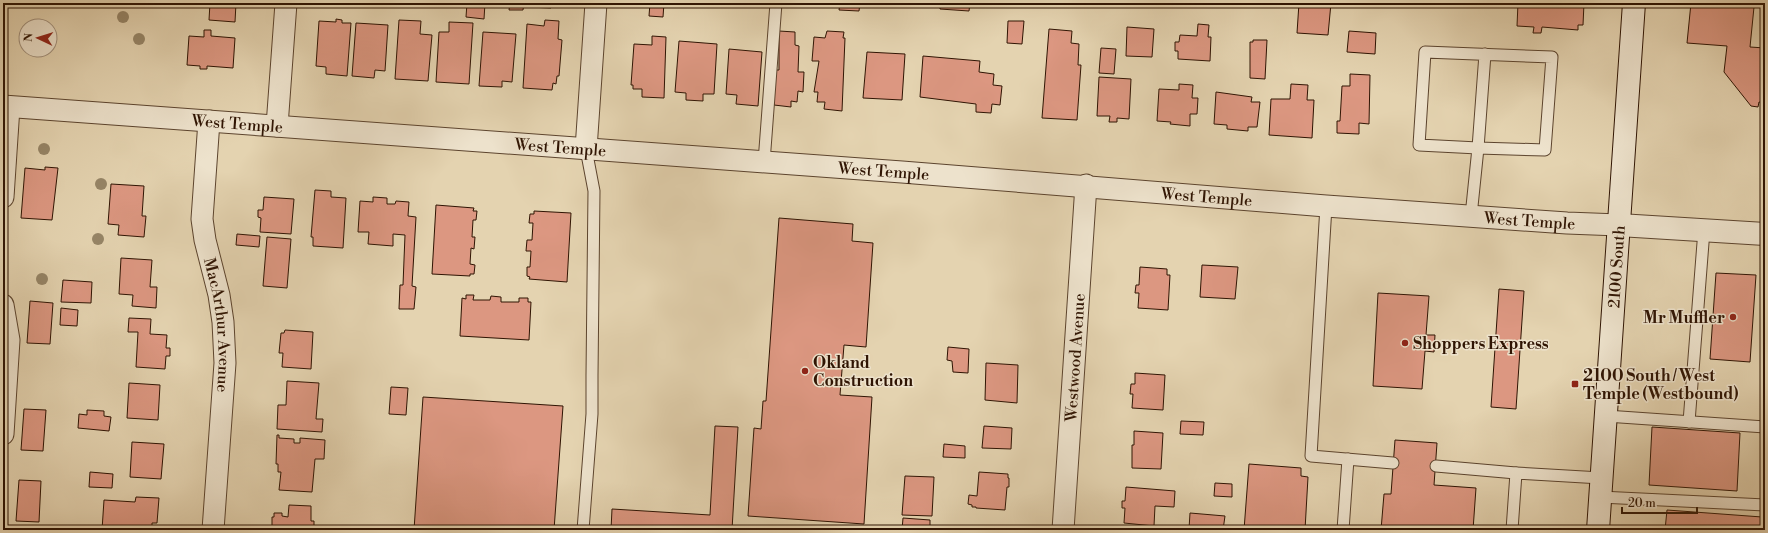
<svg xmlns="http://www.w3.org/2000/svg" width="1768" height="533" font-family="'Libre Bodoni',serif">
<style>
.building{fill:#dc9781;stroke:#2f1403}
.lines{fill:none;stroke-linecap:round;stroke-linejoin:round}
.service-casing{stroke:#5c442e;stroke-width:13}
.minor-casing{stroke:#5c442e;stroke-width:23}
.tertiary-casing{stroke:#5c442e;stroke-width:24}
.secondary-casing{stroke:#2f1403;stroke-width:24}
.service{stroke:#ede2cc;stroke-width:11}
.minor{stroke:#ede2cc;stroke-width:21}
.tertiary{stroke:#ede2cc;stroke-width:22}
.secondary{stroke:#ede2cc;stroke-width:22}
.tree{fill:#968567}
.poi-dot{fill:#8f2418;stroke:#ede2cc;stroke-width:1.5}
.labels{text-anchor:middle;stroke-width:3;stroke-linejoin:round;paint-order:stroke}
.street-label{font-size:16px;fill:#2f1403;stroke:#ede2cc}
.poi-label{font-size:16px;font-weight:bold;fill:#2f1403;stroke:#ede2cc;text-anchor:start}
</style>
<rect width="100%" height="100%" fill="#e4d3b0"/>
<filter id="stains"><feTurbulence type="fractalNoise" baseFrequency=".005" numOctaves="4"/><feColorMatrix values="0 0 0 0 .2 0 0 0 0 .09 0 0 0 0 .02 0 0 0 .5 -.17"/></filter>
<radialGradient id="worn" r=".72"><stop offset=".6" stop-color="#630" stop-opacity="0"/><stop offset="1" stop-color="#630" stop-opacity=".3"/></radialGradient>
<g class="building">
<path d="M210,3H236L235,22L209,20Z"/>
<path d="M467,3H485L484,19L466,17Z"/>
<path d="M510,3H524L523,10H509Z"/>
<path d="M527,3H552L551,8L527,7Z"/>
<path d="M650,3H664L663,17L649,16Z"/>
<path d="M840,3H860L859,11L839,10Z"/>
<path d="M940,3H970L969,11L940,9Z"/>
<path d="M1299,3H1331L1328,35L1297,33Z"/>
<path d="M1518,3H1584L1583,25H1578V30L1542,27L1541,33H1533L1534,27L1517,26Z"/>
<path d="M1691,3L1754,7L1750,47L1765,48V103L1759,102L1758,107L1751,106L1724,72L1727,46L1687,43Z"/>
<path d="M336,19L342,20V23H351L347,76L326,74V67L316,66L319,21L336,22Z"/>
<path d="M399,20L421,21L420,34L432,35L428,81L395,79Z"/>
<path d="M545,20L559,21L558,39L562,40L559,76H557L556,84L553,83L552,90L523,88L527,24L544,26Z"/>
<path d="M1008,21H1024L1022,44L1007,43Z"/>
<path d="M449,22L473,23L469,84L436,82L439,32H449Z"/>
<path d="M356,23L388,25L385,71L375,70L374,78L352,76Z"/>
<path d="M1198,24L1209,25L1208,37H1211L1210,61L1178,59V51H1175V42H1179L1180,35L1197,36Z"/>
<path d="M1127,27L1154,29L1152,57L1126,56Z"/>
<path d="M1049,29L1072,31L1071,43L1079,44L1078,65H1081L1077,120L1042,118Z"/>
<path d="M204,30H211V36L235,38L233,68L207,66V69H200V66L187,65L189,36L204,37Z"/>
<path d="M779,31L795,32V45L799,46L798,72H804L803,92L798,91L797,102L791,101V107L774,105L775,70H779Z"/>
<path d="M827,31L844,32L843,38H845L842,111L824,109L825,102H817L818,92H814L819,61H812L814,37L825,38Z"/>
<path d="M1349,31L1376,33L1375,54L1347,52Z"/>
<path d="M483,32L516,34L512,82L502,81V87L479,86Z"/>
<path d="M652,36L666,37L664,98L642,97V89H633V85H631L634,44L652,45Z"/>
<path d="M1253,40H1267L1265,79L1250,78V42H1253Z"/>
<path d="M679,41L717,44L714,94H703V101L686,100V93L675,92Z"/>
<path d="M1101,48L1116,49L1114,74L1099,73Z"/>
<path d="M729,49L762,52L758,106L736,104L737,95L726,94Z"/>
<path d="M867,52L905,54L902,100L863,98Z"/>
<path d="M923,56L980,61L979,72L994,74L993,85L1002,86L1000,105L992,104L991,113L976,112V104L920,97Z"/>
<path d="M1350,74L1370,75L1369,124L1359,123V134L1337,133V121H1340L1342,86H1350Z"/>
<path d="M1099,77L1131,79L1129,119L1117,118V122H1109L1110,116H1097Z"/>
<path d="M1179,84L1193,85L1192,98H1198L1197,114H1190V126L1170,124L1171,122L1157,121L1159,89L1179,90Z"/>
<path d="M1291,84L1308,85L1307,100H1314L1312,138L1269,135L1271,99H1290Z"/>
<path d="M1216,92L1252,97L1251,102H1260L1257,127H1248V131L1227,129V125L1214,124Z"/>
<path d="M45,167L58,168L52,220L21,218L25,168L45,170Z"/>
<path d="M111,184L144,186L142,216H146L144,237L118,235L119,225L108,224Z"/>
<path d="M315,190L331,191V197L346,198L343,248L313,246V237H311Z"/>
<path d="M264,197L294,199L291,234L260,232L261,218L258,217V210H263Z"/>
<path d="M373,197L387,198V204H395L396,201L409,202L408,216L416,217L412,286L416,287L414,309H399L400,285H403L405,235L393,234V246L368,244L369,232H358L360,201L373,202Z"/>
<path d="M436,205L474,208L473,211H477L476,220H473L472,237H475L474,249L471,248L470,264L475,265L474,274H470V276L432,274Z"/>
<path d="M534,211L571,213L567,282L529,279L530,277L527,276V267H530L531,251H526L527,240H532L533,223H529L530,214H534Z"/>
<path d="M779,218L853,224L852,241L873,243L866,347L844,345L840,395L872,397L864,524L748,516L754,428L761,429L763,401H766Z"/>
<path d="M237,234L260,236L259,247L236,245Z"/>
<path d="M267,237L291,239L287,288L263,286Z"/>
<path d="M121,258L152,260L150,287H157L156,308L132,306L133,295L119,294Z"/>
<path d="M1202,265L1238,267L1235,299L1200,297Z"/>
<path d="M1140,267L1167,269V275H1170L1168,310L1138,308L1139,293H1135L1136,285H1139Z"/>
<path d="M1716,273L1756,275L1750,362L1710,359Z"/>
<path d="M63,280L92,282L91,303L61,302Z"/>
<path d="M1499,289L1524,291L1516,409L1491,407Z"/>
<path d="M1378,293L1429,296L1426,335H1435L1434,352L1425,351L1422,389L1373,386Z"/>
<path d="M466,295H474L473,300H490L491,296L501,297V302H519V298H528V302H531L529,340L460,336L462,298L466,299Z"/>
<path d="M30,301L53,303L50,344L27,343Z"/>
<path d="M61,308L78,310L77,326L60,325Z"/>
<path d="M129,318L151,319L150,334L167,335L166,348H170V356H166L165,369L136,367L138,332H128Z"/>
<path d="M285,330L313,332L311,369L282,367L283,353H279L281,333H284Z"/>
<path d="M948,347L969,349L968,373L953,372L952,361L947,360Z"/>
<path d="M986,363L1018,365L1017,403L985,400Z"/>
<path d="M1135,373L1165,375L1163,410L1132,408L1133,394H1130L1131,384H1135Z"/>
<path d="M287,381L319,383L316,419H323L322,432L277,429L278,405H286Z"/>
<path d="M129,383L160,385L158,420L127,418Z"/>
<path d="M391,387L408,388L406,415L389,414Z"/>
<path d="M423,397L563,406L554,530H414Z"/>
<path d="M24,409L46,410L43,451L21,450Z"/>
<path d="M87,410L104,411V416L111,417L109,431L78,428L79,414L87,415Z"/>
<path d="M1181,421L1204,422L1203,435L1180,434Z"/>
<path d="M715,426L738,427L732,530H611L612,509L710,515Z"/>
<path d="M984,426L1012,428L1011,449L982,448Z"/>
<path d="M1652,427L1740,433L1737,491L1649,485Z"/>
<path d="M1134,431L1163,433L1161,469L1132,468V445H1134Z"/>
<path d="M277,435H279V438L294,439V443H300V438L325,440L324,459H315L312,492L279,490L281,472H278V464H276Z"/>
<path d="M1395,440L1437,443L1434,485L1476,488L1473,530H1381L1384,494H1391Z"/>
<path d="M132,442L164,444L161,479L130,477Z"/>
<path d="M944,444L965,446V458L943,457Z"/>
<path d="M1249,464L1301,468V476L1308,477L1305,530H1244Z"/>
<path d="M90,472L113,474L112,488L89,487Z"/>
<path d="M979,472L1008,474V478H1009V487H1007L1005,510L976,508V507H972V505L968,504L969,495L977,496Z"/>
<path d="M905,476L934,477L932,516L902,515Z"/>
<path d="M19,480L41,481L39,522L16,521Z"/>
<path d="M1215,483L1232,484V497L1214,496Z"/>
<path d="M1126,487L1175,491L1174,507L1155,506L1154,526L1124,523L1125,508H1122V501H1125Z"/>
<path d="M136,497L159,498L157,523H152V530H102L104,500L135,502Z"/>
<path d="M289,505L311,506V521H314V530H267H272V517H274V513H282V516L288,517Z"/>
<path d="M1667,510L1762,517L1761,530H1665Z"/>
<path d="M1190,513L1225,516L1223,530L1189,529Z"/>
<path d="M903,518L930,520V530H902Z"/>
</g>
<g class="lines">
<defs>
<g id="service">
<path d="M764,162L776,3"/>
<path d="M1326,206L1311,456L1393,463"/>
<path d="M1471,216L1478,148L1419,145L1425,52L1552,57L1545,150L1478,148L1485,54"/>
<path d="M1606,416L1765,427"/>
<path d="M1689,422L1704,230"/>
<path d="M1436,466L1516,473"/>
<path d="M1600,497L1765,505"/>
<path d="M583,530L592,414V375L594,191L586,149"/>
<path d="M1343,530L1348,459"/>
<path d="M1512,530L1516,473L1601,478"/>
</g>
<g id="minor">
<path id="s1" d="M3,106L902,172L1326,206L1567,223L1619,225"/>
<path id="s2" d="M209,121L202,219L205,240L219,295L223,322L225,363L213,530"/>
<path d="M277,126L286,3"/>
<path d="M586,149L596,3"/>
<path d="M3,197L9,107"/>
<path d="M3,305L9,340L3,434"/>
<path id="s3" d="M1063,530L1086,185"/>
</g>
<path id="tertiary" d="M1619,225L1765,234"/>
<g id="secondary">
<path id="s4" d="M1598,530L1634,3"/>
</g>
</defs>
<use href="#service" class="service-casing"/>
<use href="#minor" class="minor-casing"/>
<use href="#tertiary" class="tertiary-casing"/>
<use href="#secondary" class="secondary-casing"/>
<use href="#service" class="service"/>
<use href="#minor" class="minor"/>
<use href="#tertiary" class="tertiary"/>
<use href="#secondary" class="secondary"/>
</g>
<g class="tree">
<circle cx="123" cy="17" r="6"/>
<circle cx="139" cy="39" r="6"/>
<circle cx="44" cy="149" r="6"/>
<circle cx="101" cy="184" r="6"/>
<circle cx="98" cy="239" r="6"/>
<circle cx="42" cy="279" r="6"/>
</g>
<g class="poi-dot">
<circle cx="1733" cy="317" r="4"/>
<circle cx="1405" cy="343" r="4"/>
<circle cx="805" cy="371" r="4"/>
<rect x="1571" y="380" width="8" height="8" rx="2"/>
</g>
<g class="labels">
<g class="street-label">
<text dy="6" stroke="none"><textPath href="#s1" startOffset="235">West Temple</textPath></text>
<text dy="6" stroke="none"><textPath href="#s1" startOffset="559">West Temple</textPath></text>
<text dy="6" stroke="none"><textPath href="#s1" startOffset="883">West Temple</textPath></text>
<text dy="6" stroke="none"><textPath href="#s1" startOffset="1207">West Temple</textPath></text>
<text dy="6" stroke="none"><textPath href="#s1" startOffset="1531">West Temple</textPath></text>
<text dy="6" stroke="none"><textPath href="#s4" startOffset="264">2100 South</textPath></text>
<text dy="6" stroke="none"><textPath href="#s2" startOffset="206">MacArthur Avenue</textPath></text>
<text dy="6" stroke="none"><textPath href="#s3" startOffset="173">Westwood Avenue</textPath></text>
</g>
<g class="poi-label">
<text x="1725" y="323" text-anchor="end">Mr Muffler</text>
<text x="1413" y="349">Shoppers Express</text>
<text x="813" y="368">Okland<tspan x="813" dy="18">Construction</tspan></text>
<text x="1583" y="381">2100 South / West<tspan x="1583" dy="18">Temple (Westbound)</tspan></text>
</g>
</g>
<rect width="1768" height="533" fill="none" stroke="#e4d3b0" stroke-width="16"/>
<rect x="4" y="4" width="1760" height="525" fill="none" stroke="#2f1403" stroke-width="2"/>
<rect x="8" y="8" width="1752" height="517" fill="none" stroke="#2f1403"/>
<g transform="translate(38 38) rotate(274)"><circle r="19" fill="#ede2cc" stroke="#a1907c"/>
<path d="M0-3L7 15L0 10L-7 15Z" fill="#8f2418"/>
<text y="-6" font-size="11" font-weight="bold" text-anchor="middle" fill="#2f1403">N</text>
</g>
<path d="M1622 507v6h75v-6" fill="none" stroke="#2f1403" stroke-width="2"/>
<text x="1628" y="507" font-size="12" fill="#2f1403" stroke="#ede2cc" stroke-width="3" paint-order="stroke">20 m</text>
<rect width="100%" height="100%" filter="url(#stains)"/>
<rect width="100%" height="100%" fill="url(#worn)"/>
</svg>
